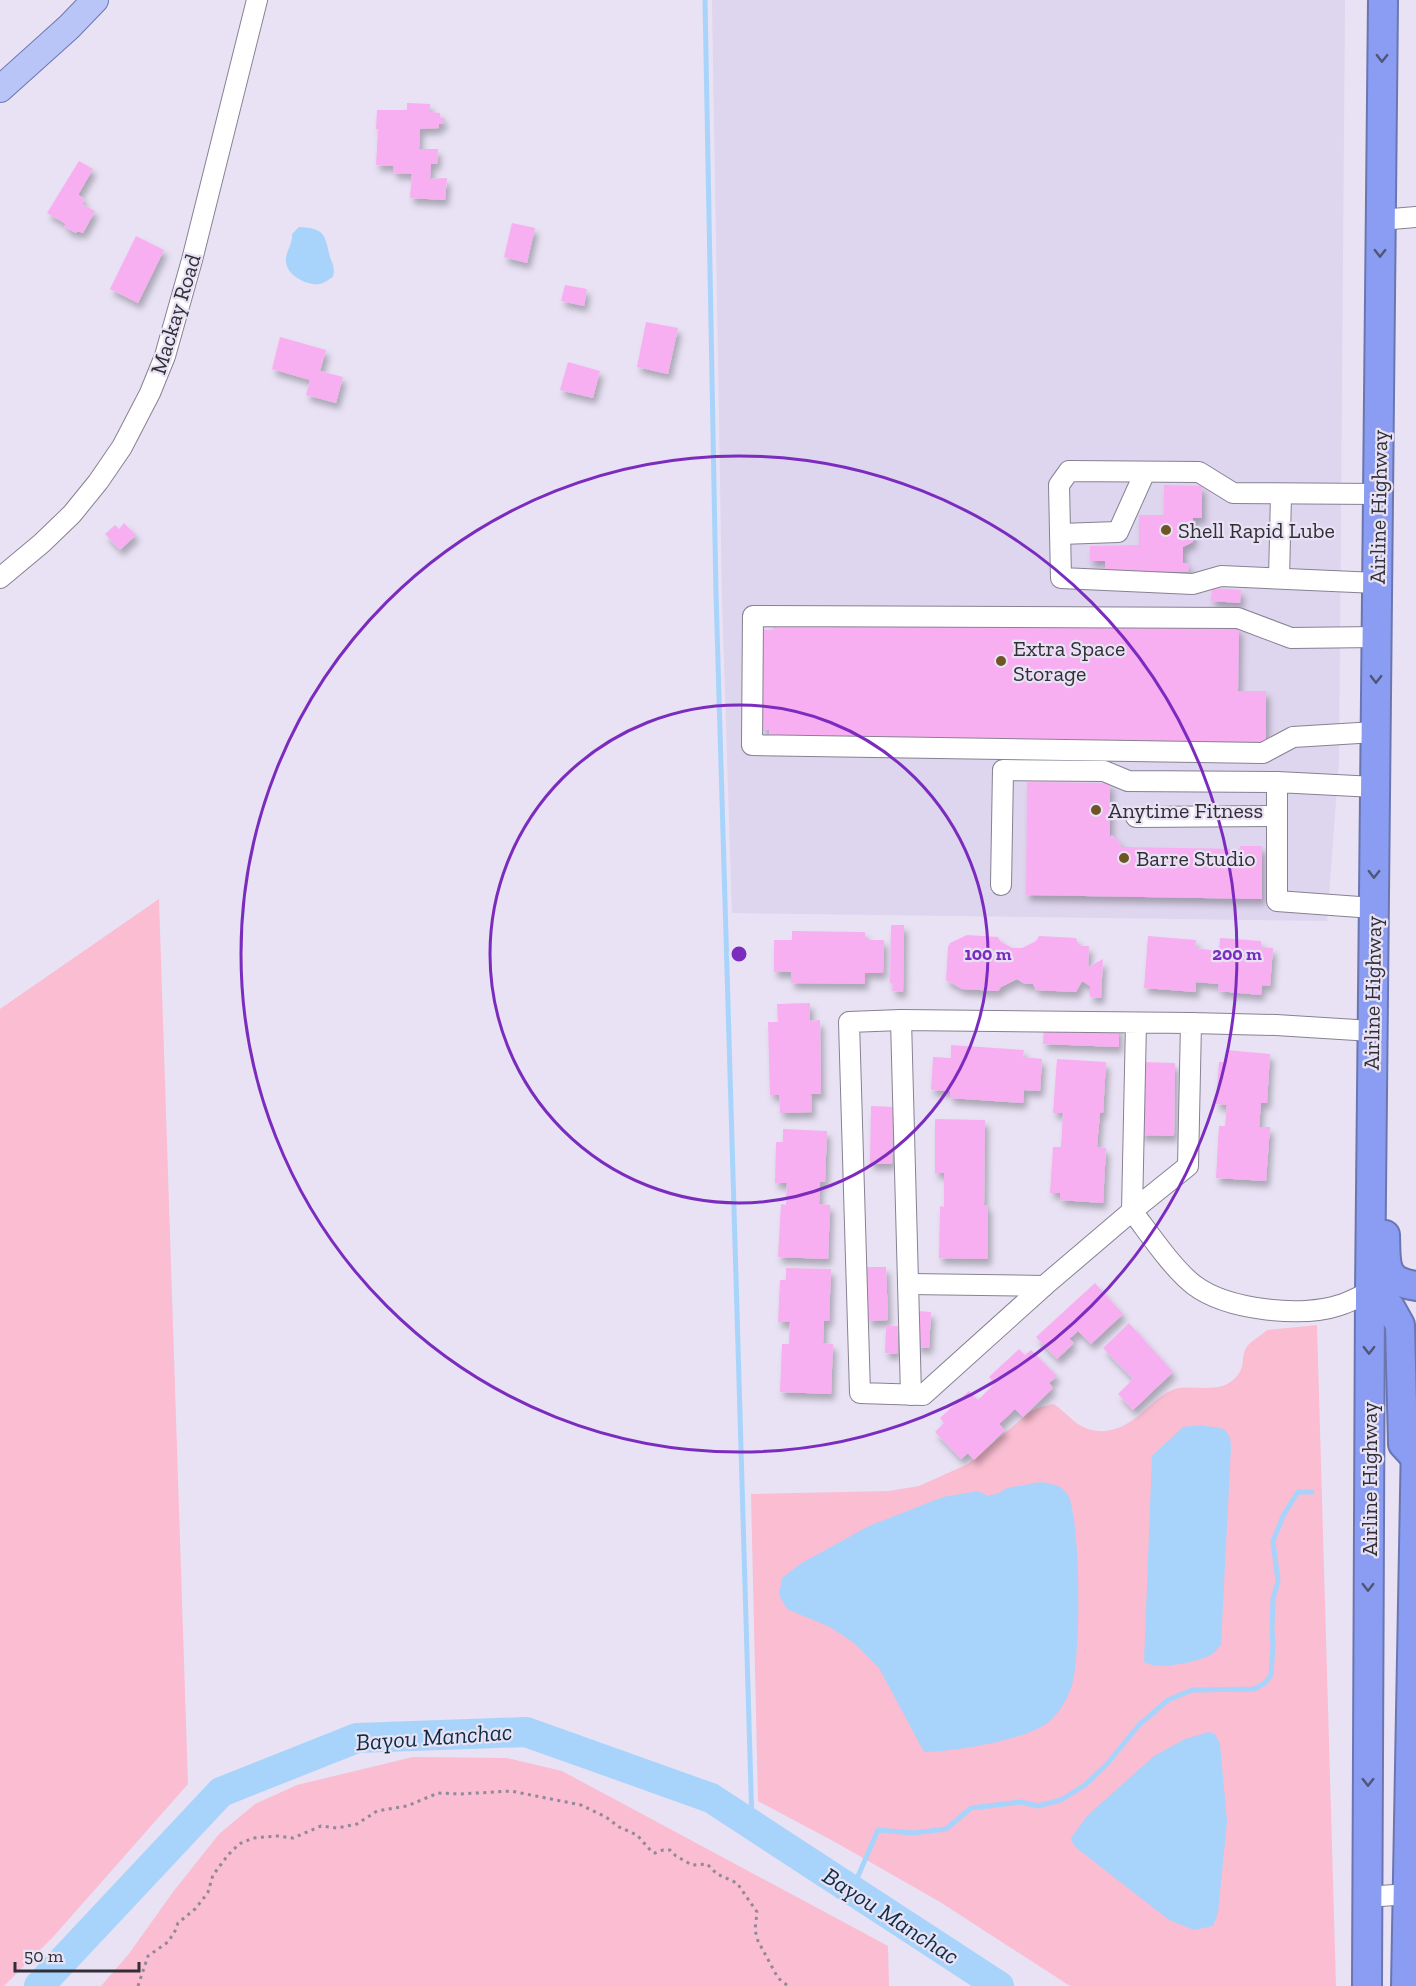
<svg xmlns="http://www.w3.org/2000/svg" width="1416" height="1986" font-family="'Zilla Slab',serif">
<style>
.built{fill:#ded5ee}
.green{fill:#fabdd1}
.water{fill:#a8d4fb}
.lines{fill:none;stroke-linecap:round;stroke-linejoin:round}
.stream{stroke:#a8d4fb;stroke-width:5}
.river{stroke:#a8d4fb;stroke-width:30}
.building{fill:#f7aff1;filter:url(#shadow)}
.minor-casing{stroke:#878192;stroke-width:22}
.major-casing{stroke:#6b76b0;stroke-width:28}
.highway-casing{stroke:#6b76b0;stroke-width:32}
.path{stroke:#8e8a97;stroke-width:3;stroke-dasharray:3 4.5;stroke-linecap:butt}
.minor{stroke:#fff;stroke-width:20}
.major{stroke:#b9c4f7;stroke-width:26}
.highway{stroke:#8a9df2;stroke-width:28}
.oneway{stroke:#505678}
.ring{fill:none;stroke:#7b2cbf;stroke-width:3}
.poi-dot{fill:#6e5526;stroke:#e8e2f4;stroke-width:2}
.labels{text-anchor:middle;stroke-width:4.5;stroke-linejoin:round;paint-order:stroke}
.street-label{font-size:22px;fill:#312f36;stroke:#e8e2f4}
.poi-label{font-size:22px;fill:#312f36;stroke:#e8e2f4;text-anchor:start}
.water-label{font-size:24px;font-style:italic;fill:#0c2d46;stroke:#e8e2f4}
.centre{fill:#7b2cbf;stroke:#e8e2f4;stroke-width:3}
.ring-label{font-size:18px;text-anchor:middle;font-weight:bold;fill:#7b2cbf;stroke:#e8e2f4;stroke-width:4.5;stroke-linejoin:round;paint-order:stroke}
</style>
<defs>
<filter id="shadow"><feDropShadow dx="3.5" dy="6" stdDeviation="3" flood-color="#0004"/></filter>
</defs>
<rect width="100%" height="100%" fill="#e8e2f4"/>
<path class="built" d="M712,0H1345L1339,762L1327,921L732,913L722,597Z"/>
<g class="green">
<path d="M159,899L188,1784L53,1937L4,1986H0V1009Z"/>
<path d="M1317,1325L1336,1986H1070L940,1902L835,1842L758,1801L751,1494L889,1491L919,1486L968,1464L1031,1411L1041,1407L1054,1404C1062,1410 1068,1416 1075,1422C1100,1440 1125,1429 1145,1410C1154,1402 1163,1393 1175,1389C1193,1384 1217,1394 1233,1380C1247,1368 1240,1359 1246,1348C1249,1342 1261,1336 1267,1330Z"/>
<path d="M413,1757L507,1758L562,1771L888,1946L889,1986H101L128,1955L173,1892L219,1834L255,1804L297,1785Z"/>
</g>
<g class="water">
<path d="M299,227C325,228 325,235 330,257C333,265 335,268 333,277C329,279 325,283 320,284C308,286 287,276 286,262C285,252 293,244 292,234Z"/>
<path d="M1201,1425L1224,1429L1230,1437L1231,1447L1221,1644C1219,1646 1217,1649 1215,1652C1203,1662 1157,1671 1144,1662L1152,1456L1183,1427Z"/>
<path d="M1041,1482C1052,1484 1062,1485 1068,1495C1081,1520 1081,1657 1072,1685C1068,1698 1061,1710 1051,1720C1030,1740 953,1752 924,1752L879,1668L854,1643L830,1627L787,1609L779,1595L782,1578L800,1564L869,1526L943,1497L978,1491L988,1496L999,1493L1007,1488Z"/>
<path d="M1209,1732L1215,1734L1220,1744L1227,1821L1218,1913L1213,1926L1194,1930L1169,1920L1074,1846L1071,1838L1087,1816L1154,1756L1185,1739Z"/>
</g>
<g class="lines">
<g class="stream">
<path d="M705,0L716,594L752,1825"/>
<path d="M852,1890L878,1830L913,1833L946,1829L971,1808L1021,1802L1038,1806L1061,1800L1085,1785L1107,1764L1139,1725L1168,1700L1192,1690L1254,1689L1265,1683L1271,1675L1273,1646L1272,1630L1273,1599L1278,1581L1273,1541L1284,1514L1298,1492H1312"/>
</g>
<path class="river" d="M39,1986L221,1792L357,1738L526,1732L711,1798L999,1986"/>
</g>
<g class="building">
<path d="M407,103L430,104V112L440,113V118H444V124H439V128L420,129L419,149H438L437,164H431L430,179L447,178L445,200L410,198L412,174L393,173L394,166L376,165L378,129H376L377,110H407Z"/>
<path d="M79,161L93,169L78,195L85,199L82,204L95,211L83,233L78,231L76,233L64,227L66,224L47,213Z"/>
<path d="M512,223L535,228L527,263L504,257Z"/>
<path d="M136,236L164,250L138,303L110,289Z"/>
<path d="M565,285L587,289L584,306L561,301Z"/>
<path d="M646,322L678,328L668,374L637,367Z"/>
<path d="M280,337L326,350L320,371L343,377L336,403L306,395L310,380L272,369Z"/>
<path d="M568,362L600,371L593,398L560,390Z"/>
<path d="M1164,485L1202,486V518H1193V542L1183,547V563L1189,564L1188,572L1105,570V561H1090V546L1139,545V515H1164Z"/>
<path d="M124,523L136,535L120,550L105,534L115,525L119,529Z"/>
<path d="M1212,588L1241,590L1240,603L1211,601Z"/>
<path d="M773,622L1239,627L1238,691H1266V742L769,737V730H763V630H773Z"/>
<path d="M1027,782L1110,783V837L1112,835L1122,845L1120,847L1240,849V846H1262V899L1026,895Z"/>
<path d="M891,925H904L903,992L892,991L893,984L890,983Z"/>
<path d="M792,931L865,932V940H884L883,973H865V984L791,983V972H774V940H792Z"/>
<path d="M967,935L998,937L1000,941L1012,948H1022L1036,941L1039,936L1076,938L1079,946H1089L1088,967L1103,959L1101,998L1090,997V986L1082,981L1076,992L1036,990L1033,984H1025L1017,979L1001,987L998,991L962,989L946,980L948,947L950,943Z"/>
<path d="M1148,936L1196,940L1195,948L1219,951L1220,938L1261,941V947L1273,948L1270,986L1262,985L1261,995L1218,991L1219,984L1196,982V992L1144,988Z"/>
<path d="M810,1003V1021L820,1020L821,1094H811L812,1112L780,1113L779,1095H770L768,1022H778L777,1004Z"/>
<path d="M1044,1025L1119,1027V1047L1043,1044Z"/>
<path d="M951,1045L1024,1050L1023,1057L1042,1059L1040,1091L1024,1090L1023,1103L950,1098V1091L931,1090L933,1057L951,1058Z"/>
<path d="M1226,1050L1270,1054L1267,1103H1261L1259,1127H1270L1266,1181L1216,1178L1219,1126H1225L1227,1105L1216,1104L1219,1062H1225Z"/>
<path d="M1057,1059L1106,1062L1103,1113H1100L1097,1147L1106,1148L1103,1203L1060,1200V1193H1050L1053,1147H1061L1063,1113H1053Z"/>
<path d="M1141,1062L1175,1063L1174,1136L1140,1135Z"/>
<path d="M871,1106L893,1107L892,1164H870Z"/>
<path d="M935,1119L985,1120L984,1205H988V1259L939,1258L940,1206L944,1207V1173H935Z"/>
<path d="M783,1129L827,1131L825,1182H820L819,1204L830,1205L828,1259L778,1257L781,1204L786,1205L787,1183H775L776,1142H783Z"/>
<path d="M866,1267H886L888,1320L868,1321Z"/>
<path d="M786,1268L831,1269L829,1321H824L823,1343L833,1344L831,1394L780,1392L782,1344H789L790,1322H778L780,1280H786Z"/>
<path d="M1095,1283L1123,1314L1091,1344L1078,1331L1069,1339L1074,1343L1057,1359L1036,1337Z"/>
<path d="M918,1311L931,1312L929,1348L916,1347Z"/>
<path d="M1129,1323L1173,1372L1133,1410L1118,1394L1133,1379L1103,1348Z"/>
<path d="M886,1326H898L897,1354L885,1353Z"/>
<path d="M1019,1349L1025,1355L1031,1350L1057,1376L1049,1383L1053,1388L1023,1417L1015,1409L999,1424L1005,1430L974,1460L968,1453L961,1459L935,1432L944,1423L940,1418L969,1391L978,1400L995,1383L989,1377Z"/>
</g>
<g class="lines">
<defs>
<g id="minor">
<path d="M1380,220L1416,217"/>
<path d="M1060,534L1118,532L1145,472"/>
<path d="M0,578L42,543L72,514L98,482L122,447L150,393L165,356L192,260L257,0"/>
<path d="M1279,578L1281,495"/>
<path d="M1377,583L1221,576L1193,584L1061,578L1059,485L1069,471L1199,472L1233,493L1378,494"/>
<path d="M1375,732L1293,737L1263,753L752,745L753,616L1238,618L1291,638L1376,637"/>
<path d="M1136,817L1277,816"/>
<path d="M1001,885L1003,770L1104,771L1128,781L1277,782"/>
<path d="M1373,908L1277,901V782L1375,787"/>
<path d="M901,1020L911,1395"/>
<path d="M1136,1023L1132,1211L1044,1286L923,1395L860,1393L849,1022L901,1020L1191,1023L1188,1166L1132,1211C1149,1233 1172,1268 1194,1285C1227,1310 1302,1318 1340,1305C1350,1302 1360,1296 1370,1292"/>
<path d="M1191,1023L1276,1025L1372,1031"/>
<path d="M909,1284L1044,1286"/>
<path d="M1367,1897L1408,1894"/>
</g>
<path id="major" d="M0,89L69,27L95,0"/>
<g id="highway">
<path d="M1385,1235C1386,1264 1382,1281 1416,1286"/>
<path d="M1370,1292L1390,1307L1400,1325L1403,1444L1416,1458"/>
<path d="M1367,1986L1370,1292L1383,0"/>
<path d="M1406,1986L1416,1439"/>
</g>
</defs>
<use href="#minor" class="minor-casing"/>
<use href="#major" class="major-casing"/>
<use href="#highway" class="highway-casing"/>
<path class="path" d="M138,1986L148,1956L168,1942L175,1931L178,1923L195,1909L203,1899L208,1892L213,1875L228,1855L239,1844L253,1838L277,1836L293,1838L321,1826L337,1828L357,1824L377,1811L407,1806L438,1793L460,1794L511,1791L581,1805L606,1817L619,1827L637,1835L652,1852L655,1853L663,1850H670L676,1856L692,1865L707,1864L717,1874L737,1883L757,1912L755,1930L758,1941L778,1978L788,1986"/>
<use href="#minor" class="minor"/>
<use href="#major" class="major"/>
<use href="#highway" class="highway"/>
</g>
<defs><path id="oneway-chevron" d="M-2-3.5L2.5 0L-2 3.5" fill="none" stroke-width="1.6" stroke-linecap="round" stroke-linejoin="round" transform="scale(1.5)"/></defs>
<g class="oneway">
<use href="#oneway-chevron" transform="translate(1382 58) rotate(91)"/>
<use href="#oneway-chevron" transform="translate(1380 253) rotate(91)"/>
<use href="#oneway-chevron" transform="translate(1376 679) rotate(91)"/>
<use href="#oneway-chevron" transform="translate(1374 874) rotate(91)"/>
<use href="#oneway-chevron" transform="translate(1369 1350) rotate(90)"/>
<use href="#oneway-chevron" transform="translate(1368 1587) rotate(90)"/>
<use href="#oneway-chevron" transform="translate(1368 1782) rotate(90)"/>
</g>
<g class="ring">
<circle cx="739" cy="954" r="249"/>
<circle cx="739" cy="954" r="498"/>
</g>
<g class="poi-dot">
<circle cx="1166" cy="530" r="6"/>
<circle cx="1001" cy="661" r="6"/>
<circle cx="1096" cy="810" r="6"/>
<circle cx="1124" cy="858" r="6"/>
</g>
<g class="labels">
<g class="street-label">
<text transform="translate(175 314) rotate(-73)" y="8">Mackay Road</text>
<text transform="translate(1378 507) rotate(-89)" y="8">Airline Highway</text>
<text transform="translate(1372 993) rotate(-89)" y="8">Airline Highway</text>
<text transform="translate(1369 1479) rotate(-90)" y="8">Airline Highway</text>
</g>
<g class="poi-label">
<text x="1178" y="538">Shell Rapid Lube</text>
<text x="1013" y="656">Extra Space<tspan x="1013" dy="25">Storage</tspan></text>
<text x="1108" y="818">Anytime Fitness</text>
<text x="1136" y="866">Barre Studio</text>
</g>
<g class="water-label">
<text transform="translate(434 1737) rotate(-4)" y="8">Bayou Manchac</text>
<text transform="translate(891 1916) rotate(33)" y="8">Bayou Manchac</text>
</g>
</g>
<circle cx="739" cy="954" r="9" class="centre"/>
<g class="ring-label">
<text x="988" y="960">100 m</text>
<text x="1237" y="960">200 m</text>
</g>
<path d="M15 1962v9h124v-9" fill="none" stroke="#312f36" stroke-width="3"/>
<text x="24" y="1962" font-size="18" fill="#312f36" stroke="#e8e2f4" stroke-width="4.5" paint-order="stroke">50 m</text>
</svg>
